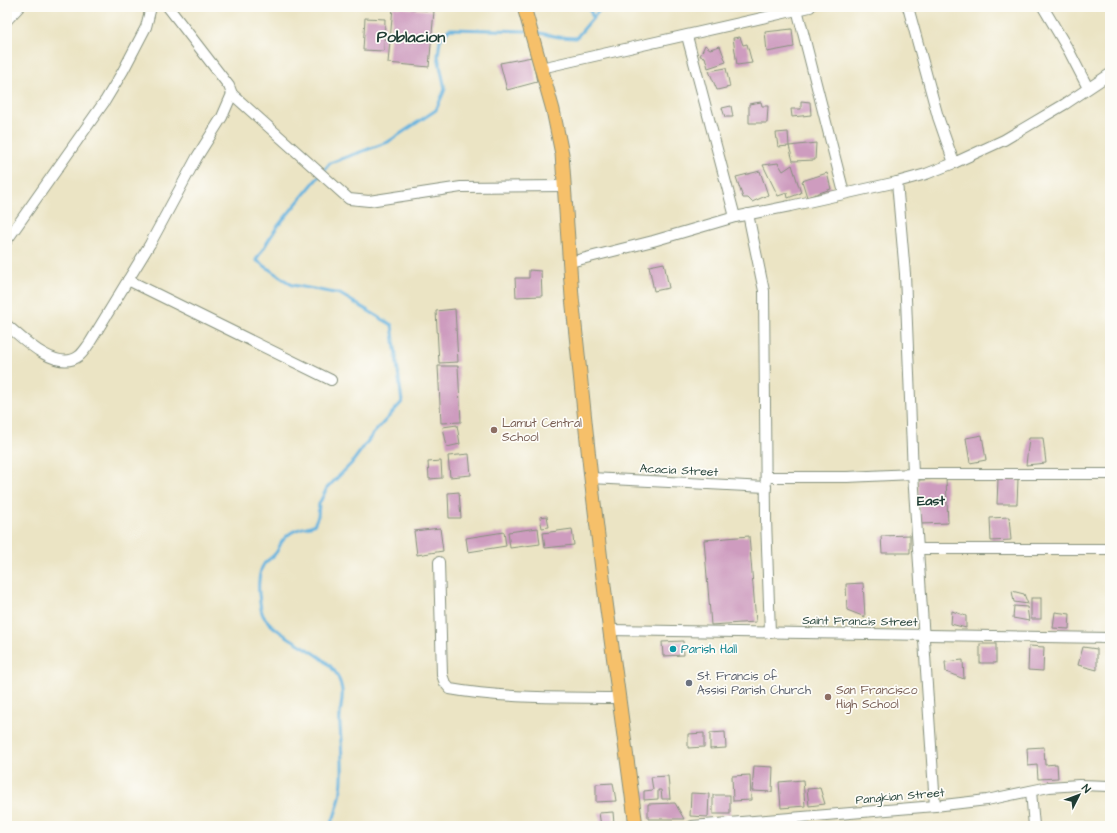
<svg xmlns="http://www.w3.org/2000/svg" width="1117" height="833" font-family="'Architects Daughter',sans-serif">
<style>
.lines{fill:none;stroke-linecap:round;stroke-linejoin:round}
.stream{stroke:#66b3df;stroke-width:3}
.building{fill:#ce9cbf}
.minor-casing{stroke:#85907c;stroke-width:12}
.major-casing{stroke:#85907c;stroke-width:15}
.minor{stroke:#fff;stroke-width:10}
.major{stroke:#f6c06b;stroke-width:13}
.education-dot{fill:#8d6e63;stroke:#fdfcf7;stroke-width:1.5}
.culture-dot{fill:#0f9aa8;stroke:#fdfcf7;stroke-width:1.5}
.worship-dot{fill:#6b7280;stroke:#fdfcf7;stroke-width:1.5}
.labels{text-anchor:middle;stroke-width:3.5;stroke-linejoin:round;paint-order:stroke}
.education-label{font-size:12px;fill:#785e54;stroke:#fdfcf7;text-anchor:start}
.street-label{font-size:12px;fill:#1f3d34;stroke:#fdfcf7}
.culture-label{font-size:12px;fill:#0d838f;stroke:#fdfcf7;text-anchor:start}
.worship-label{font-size:12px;fill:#5b616d;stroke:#fdfcf7;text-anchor:start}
.quarter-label{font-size:14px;font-weight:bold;fill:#1f3d34;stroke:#fdfcf7}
.district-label{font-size:16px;font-weight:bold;fill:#1f3d34;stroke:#fdfcf7}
</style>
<rect width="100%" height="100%" fill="#fdfcf7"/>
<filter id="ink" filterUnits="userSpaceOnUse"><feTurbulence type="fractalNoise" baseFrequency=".025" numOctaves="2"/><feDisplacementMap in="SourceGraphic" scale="8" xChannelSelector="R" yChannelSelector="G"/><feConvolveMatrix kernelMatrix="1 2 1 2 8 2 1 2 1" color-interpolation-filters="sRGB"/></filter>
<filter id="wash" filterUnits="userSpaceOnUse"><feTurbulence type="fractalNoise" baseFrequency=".012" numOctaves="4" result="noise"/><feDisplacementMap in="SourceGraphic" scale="16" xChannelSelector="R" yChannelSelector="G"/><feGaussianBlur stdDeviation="0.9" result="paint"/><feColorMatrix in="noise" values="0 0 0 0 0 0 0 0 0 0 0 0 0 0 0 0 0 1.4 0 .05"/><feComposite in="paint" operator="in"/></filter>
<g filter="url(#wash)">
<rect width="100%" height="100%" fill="#ebe4c4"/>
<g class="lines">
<g class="stream">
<path d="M593,18L602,7"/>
<path d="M535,32L559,37L576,38L593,18L589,7"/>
<path d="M330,826C347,793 342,761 340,725C338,705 348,697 337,675C323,650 282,641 264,617C260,612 260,600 259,594C258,585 259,571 264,564C267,560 272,558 275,554C278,551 279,547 281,543C289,530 299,529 314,525L318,516L319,504L327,488L351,464L373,434L402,402L392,325L340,294L292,285L256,260L277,227L330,163L388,142L436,110L445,89L438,56L440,40L449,29L526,31"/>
</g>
</g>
<g id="blocks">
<g class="building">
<path d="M393,7L434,11L429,67L388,63Z"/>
<path d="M365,18L385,19L384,51L363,50Z"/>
<path d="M792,29L794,47L767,52L765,32Z"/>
<path d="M740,37L743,45L747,44L752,63L737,65L733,38Z"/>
<path d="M705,45L710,49L720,46L726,62L708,68L705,57L700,56Z"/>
<path d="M532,57L537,82L507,90L500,63Z"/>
<path d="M726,68L730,87L717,90L709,71Z"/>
<path d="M801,101L810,102L811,115L792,117L791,109H801Z"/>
<path d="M761,102L762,106H768L767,123H749V104Z"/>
<path d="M731,106L733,117H725L722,108Z"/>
<path d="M788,132L789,146L778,147L776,133Z"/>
<path d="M816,143L815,160L793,161L789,146Z"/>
<path d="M778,163L783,171L792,165L801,193L788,198L787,193L778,196L763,165Z"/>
<path d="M760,171L768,195L752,202L748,198H743L736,177Z"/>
<path d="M827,173L831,189L807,197L802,181Z"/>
<path d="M664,263L669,288L654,291L649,266Z"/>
<path d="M529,270L541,271L542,296L516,297L515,278H529Z"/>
<path d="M455,309L458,362L439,363L436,311Z"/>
<path d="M438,366H458L461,422L441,423Z"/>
<path d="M457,425L460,444L447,447L443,427Z"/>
<path d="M982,435L986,460L970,463L966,438Z"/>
<path d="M1029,438H1043L1046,463L1026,465Z"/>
<path d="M469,454L471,475L450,477L448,456Z"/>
<path d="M441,461L442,478L429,479L428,462Z"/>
<path d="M946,479L948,523L920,524L918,480Z"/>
<path d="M998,479H1018L1017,504H997Z"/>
<path d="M459,492L461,518H449L448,493Z"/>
<path d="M547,516L549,527L542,528L540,517Z"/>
<path d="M1009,517L1011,540L991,541L990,518Z"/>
<path d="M440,528L443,551L417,555L414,531Z"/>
<path d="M538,528L540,544L510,548L508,532Z"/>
<path d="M572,529L574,545L545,548L543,533Z"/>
<path d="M504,532L506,546L468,552L466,538Z"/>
<path d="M910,535V553H882L881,536Z"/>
<path d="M749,536L756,622L711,625L704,540Z"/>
<path d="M863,583L865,617L847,610L846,584Z"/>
<path d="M1012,591L1024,594L1028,604L1014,602Z"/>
<rect x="1031" y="598" width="10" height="21"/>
<path d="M1014,606L1027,607L1029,621L1013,618Z"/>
<path d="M952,611L966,616V628L951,624Z"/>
<path d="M1055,612L1070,614L1069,629L1053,628Z"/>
<path d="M683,641L684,655L663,656L662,642Z"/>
<rect x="980" y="644" width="16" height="19"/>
<path d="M1029,646L1044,647L1043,671L1028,670Z"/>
<path d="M1083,647L1097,649V670L1078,665Z"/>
<path d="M963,660L964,679L946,672L945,662Z"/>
<path d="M725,732L726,748L710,749V733Z"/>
<path d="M704,733V747L688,748V734Z"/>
<path d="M1044,747L1045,765L1057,764L1058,778L1038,779L1037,765L1028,766L1027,748Z"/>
<path d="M754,766L773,767L772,792L752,791Z"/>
<path d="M750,775L751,800L733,801L732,776Z"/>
<path d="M668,776L670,799H662L661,790H658V799L644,800V791L653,790L651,777Z"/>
<path d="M803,780L805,806L781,808L779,782Z"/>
<path d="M613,783L616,801L596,802V784Z"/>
<path d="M820,788L825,804L809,806L807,789Z"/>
<path d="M691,793L709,794L708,817L690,816Z"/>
<rect x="713" y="795" width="17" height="19"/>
<path d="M675,803L684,819H648V804Z"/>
<path d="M613,812L614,824L601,826L599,813Z"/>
</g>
</g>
</g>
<g filter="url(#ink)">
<use href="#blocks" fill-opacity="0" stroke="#85907c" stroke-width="1"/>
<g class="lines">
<defs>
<g id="minor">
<path d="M908,7L938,117L954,163"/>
<path d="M1043,7L1069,51L1088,88"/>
<path d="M797,9L844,193"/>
<path d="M7,20L19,7"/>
<path d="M687,36L735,217"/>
<path d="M541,68L810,7"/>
<path d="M232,94L349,199L369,201L461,187L564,186"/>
<path d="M897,182L905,274L913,474L935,806"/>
<path d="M748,214L764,291L766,519L770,633"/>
<path d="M7,240L105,101L123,71L146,27L151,7"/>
<path d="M570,262L653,241L735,217L790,206L897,182L926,174L954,163L1004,140L1065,104L1110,74"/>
<path d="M128,280L331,380"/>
<path d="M7,325C22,338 57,373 79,356C83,353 86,348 89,344L150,244L197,157L222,117L232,94L229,86L168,7"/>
<path d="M766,477H847L913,474H1110"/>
<path d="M591,478L766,487"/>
<path d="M919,549H1110"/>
<path d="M439,562L442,675L445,683L450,689C505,699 563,697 619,698"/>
<path d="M609,630L1110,638"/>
<path d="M1031,791L1034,826"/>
<path d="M692,826L935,806L987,800L1049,787L1079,785L1110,786"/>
</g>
<path id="major" d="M524,7L553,110L562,154L572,297L591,478L606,602L636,826"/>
</defs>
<use href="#minor" class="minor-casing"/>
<use href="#major" class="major-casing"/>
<use href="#minor" class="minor"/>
<use href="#major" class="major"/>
</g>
</g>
<g class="education-dot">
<circle cx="494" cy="430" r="4"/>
<circle cx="828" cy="697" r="4"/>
</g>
<circle class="culture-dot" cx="673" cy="649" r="4"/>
<circle class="worship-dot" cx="689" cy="683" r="4"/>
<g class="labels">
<g class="education-label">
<text x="502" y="427">Lamut Central<tspan x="502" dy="14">School</tspan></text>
<text x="836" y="694">San Francisco<tspan x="836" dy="14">High School</tspan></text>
</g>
<g class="street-label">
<text transform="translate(679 470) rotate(3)" y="4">Acacia Street</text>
<text transform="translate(860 621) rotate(1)" y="4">Saint Francis Street</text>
<text transform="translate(900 796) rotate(-5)" y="4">Pangkian Street</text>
</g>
<g class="culture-label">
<text x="681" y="653">Parish Hall</text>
</g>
<g class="worship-label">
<text x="697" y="680">St. Francis of<tspan x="697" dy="14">Assisi Parish Church</tspan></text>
</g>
<g class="quarter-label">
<text x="931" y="505">East</text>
</g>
<g class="district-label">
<text x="411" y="42">Poblacion</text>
</g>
</g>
<rect width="1117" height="833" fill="none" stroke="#fdfcf7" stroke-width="24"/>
<g transform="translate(1079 795) rotate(48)" stroke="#fdfcf7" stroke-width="3" paint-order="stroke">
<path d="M0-3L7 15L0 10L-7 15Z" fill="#1f3d34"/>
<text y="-6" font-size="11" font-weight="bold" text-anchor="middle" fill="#1f3d34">N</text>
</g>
</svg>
